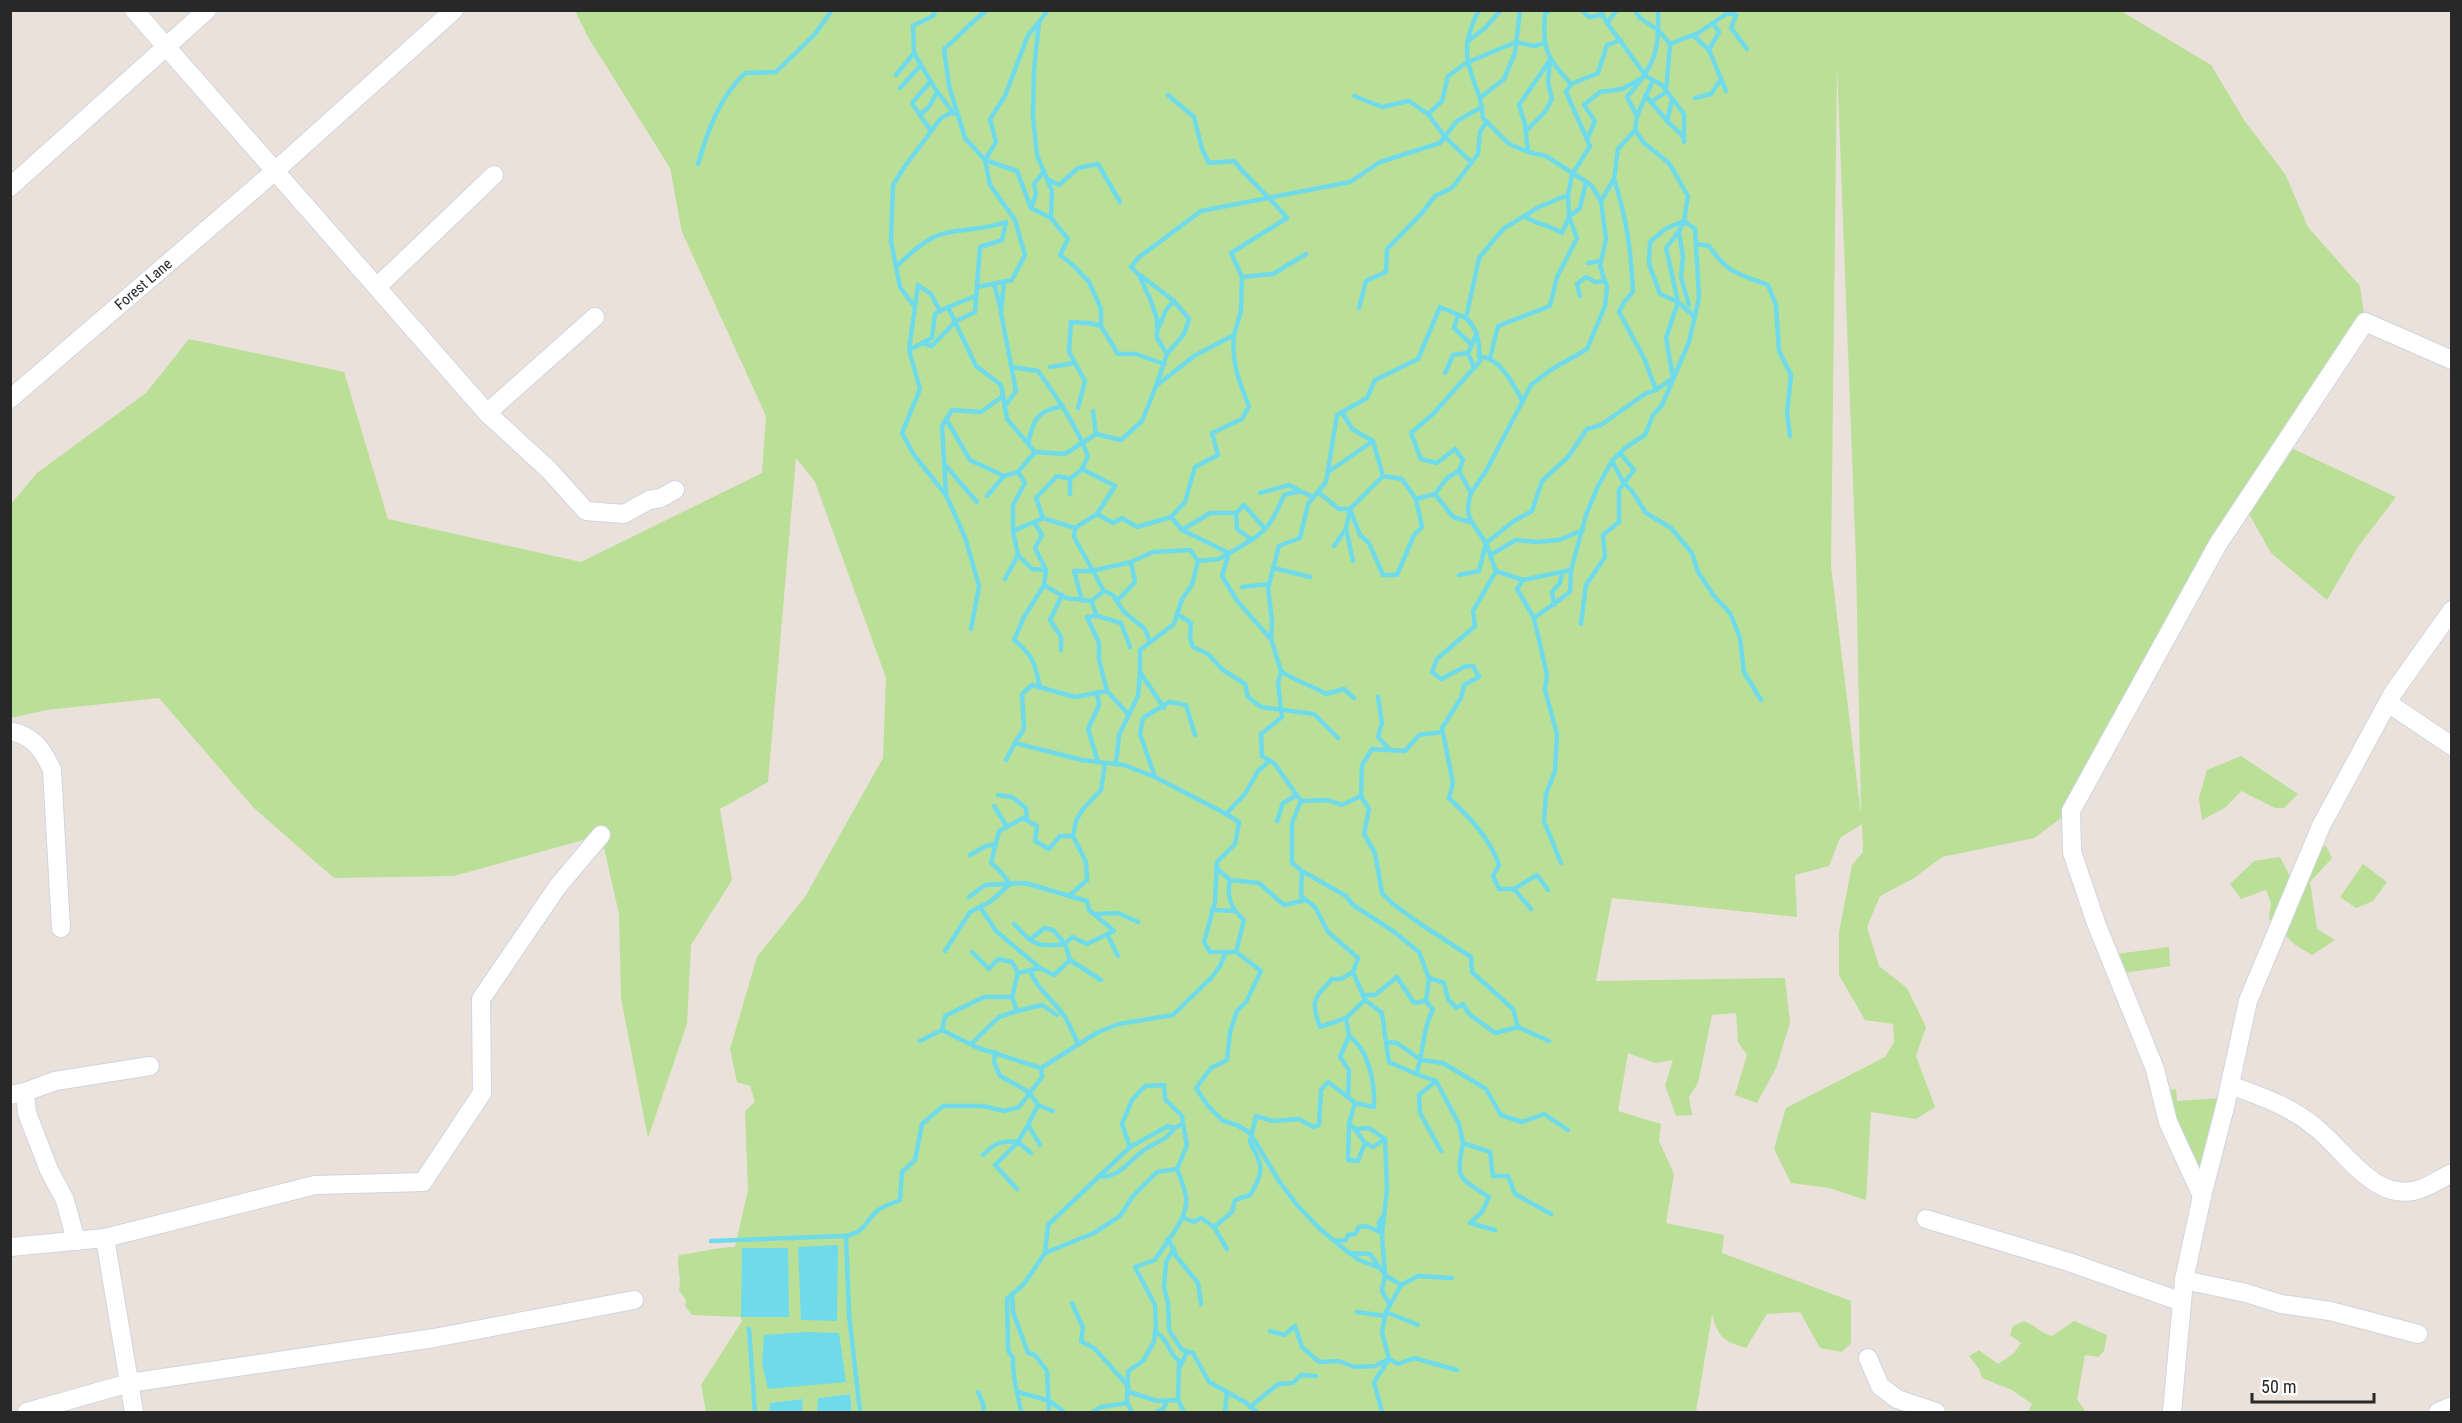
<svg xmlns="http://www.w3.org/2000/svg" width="2462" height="1423" font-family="'Roboto Condensed',sans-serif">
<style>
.green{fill:#badf97;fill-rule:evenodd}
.water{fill:#6fdbea}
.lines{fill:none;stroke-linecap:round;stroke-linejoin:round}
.stream{stroke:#6fdbea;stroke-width:4.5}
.minor-casing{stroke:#cfd5e1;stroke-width:20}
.minor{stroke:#fff;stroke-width:18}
.labels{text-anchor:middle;stroke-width:4.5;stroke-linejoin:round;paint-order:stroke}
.street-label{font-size:15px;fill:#282828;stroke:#fff}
</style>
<rect width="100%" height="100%" fill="#eae1da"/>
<g class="green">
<path d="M575,11H2121L2211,65L2244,120L2285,174L2308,227L2360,286L2365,322L2283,444L2396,497L2358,547L2327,600L2271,553L2244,505L2071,811L2034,838L1942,857L1914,878L1880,896L1867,927L1879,966L1907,988L1926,1027L1916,1056L1935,1107L1916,1119L1871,1112L1866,1200L1829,1188L1791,1183L1774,1149L1786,1108L1885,1057L1894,1042L1893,1024L1865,1020L1839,975V932L1852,865L1863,852L1862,824L1840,838L1829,866L1795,875L1797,917L1612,898L1596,981L1785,978L1790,1023L1776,1068L1757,1103L1735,1095L1747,1055L1738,1042L1736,1013L1712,1015L1698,1083L1689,1097L1692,1115L1676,1116L1665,1085L1673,1060L1655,1063L1628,1053L1618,1111L1661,1124L1659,1141L1674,1174L1666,1223L1724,1235L1722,1253L1851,1301V1343L1842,1352L1820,1348L1800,1312L1767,1314L1746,1348C1722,1341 1719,1337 1712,1315L1696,1412H852L850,1394L819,1398L817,1412H802V1399L770,1403L769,1412H706L701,1385L742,1321L740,1317L692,1315L685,1306L686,1300L679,1290C682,1277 676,1268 679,1255C698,1253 717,1247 735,1247L748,1190L745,1111L755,1102L750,1086L737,1082L730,1049L757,957L805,897L883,758L886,678L815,482L796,458L768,782L720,809L732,880L691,945L687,1024L648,1138L621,998L619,914L601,835L454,876L334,878L253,807L159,698L46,710L11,718V504L37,473L146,393L189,339L344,372L388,519L581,562L762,473L766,416L682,232L670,168L588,37ZM1837,65L1856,560L1861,815L1831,566Z"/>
<path d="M2241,756L2298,794L2284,808H2275L2241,791L2226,807L2202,820L2199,798L2207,770Z"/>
<path d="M2326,846L2332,858L2310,882L2317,929L2335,940L2312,955L2294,944L2269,919L2271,903L2266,890L2241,899L2230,884L2254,861L2280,857L2291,878L2302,850Z"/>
<path d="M2363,864L2387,882L2373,901L2356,908L2340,897Z"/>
<path d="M2169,947L2170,966L2117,974L2109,955Z"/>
<path d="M2176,1089L2177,1101L2221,1098L2201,1176L2161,1091Z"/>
<path d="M2024,1321C2035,1325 2040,1333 2052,1336L2074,1321L2107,1335L2104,1351L2098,1357L2085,1355L2077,1399L2086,1412H2028L2032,1404L2012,1390L1982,1378L1979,1369L1969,1356L1979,1350L1998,1364L2014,1353L2021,1343L2010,1335L2013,1326Z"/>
</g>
<g class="water">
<path d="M838,1245L837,1321L801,1320L798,1247Z"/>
<path d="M742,1248H788L789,1317H741Z"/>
<path d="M807,1332L839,1333L846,1382L768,1389L762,1363L764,1335Z"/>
<path d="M850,1394L852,1412H817L818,1398Z"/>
<path d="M803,1399L802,1412H769L770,1403Z"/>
</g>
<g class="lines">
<g class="stream">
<path d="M1048,10L1039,22L1034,70L1033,116L1037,155L1052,191L1051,218"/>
<path d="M1479,10C1460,47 1466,61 1480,98"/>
<path d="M1582,10L1589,17L1602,15"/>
<path d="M1600,10L1607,23L1646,76L1662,85L1684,114V142"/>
<path d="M1635,10L1640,18L1658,30L1670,44L1698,33L1728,13L1736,15L1731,28L1747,49"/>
<path d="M1039,22L1028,35L1005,96L990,119L996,142L985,160L1017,171L1031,208L1051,218L1068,239L1060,255L1073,265L1089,282L1101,309V326L1118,354H1136L1164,364"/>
<path d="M1607,23L1617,10"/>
<path d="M1693,35L1709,50L1726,91"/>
<path d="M1467,42L1486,27L1501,10"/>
<path d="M1709,50L1719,32L1713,23"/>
<path d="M914,53L934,87L954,114"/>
<path d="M896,75L914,53L913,26L933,16L936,10"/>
<path d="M1571,84L1598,73L1607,45L1621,40"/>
<path d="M900,88L921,65"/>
<path d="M1645,95L1667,121L1684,137"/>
<path d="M1354,96L1382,107L1409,101L1428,114"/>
<path d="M1695,98L1711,94L1721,79"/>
<path d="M1651,102L1666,92L1670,44"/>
<path d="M920,115L912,103L930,82"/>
<path d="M1637,116L1653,80"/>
<path d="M1667,121L1672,100"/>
<path d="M931,131L920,115L929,107L937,92"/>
<path d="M1526,131L1545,112L1552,99L1548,82L1550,60"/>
<path d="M1587,139L1595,121L1584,105L1600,92L1622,89L1642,78"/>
<path d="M1528,152L1525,124L1519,105L1550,60"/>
<path d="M1471,162L1445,137L1428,114L1442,101L1448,76L1466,63L1516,42L1534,46L1545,43"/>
<path d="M698,164C708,130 719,98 745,73L776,72L815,34L832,10"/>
<path d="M1047,179L1059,185L1078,168L1098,164L1120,202"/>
<path d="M1614,179C1627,220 1631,250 1633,292L1624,302L1619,312L1644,358L1656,390"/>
<path d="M1601,201L1614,179L1618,149L1635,130L1637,116L1627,97C1654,66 1660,52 1658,10"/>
<path d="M1031,208L1036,194L1034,184L1044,171"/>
<path d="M1524,216C1536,224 1549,225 1562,233L1569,217L1580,208L1586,182"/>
<path d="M1684,221L1679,231L1666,248L1678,302L1695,317"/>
<path d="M1679,232L1683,257L1681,277L1689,305"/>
<path d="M1697,244L1709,246C1727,273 1739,274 1768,285L1776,305L1779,351L1791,375L1787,413L1790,436"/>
<path d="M1588,263L1601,261"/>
<path d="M896,267C909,254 927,237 946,233C967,228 984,230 1006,222"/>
<path d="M1140,275L1174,301L1189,319L1184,334L1167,354"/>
<path d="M1242,277L1273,274L1306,254"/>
<path d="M1004,282L1001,313L1016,391L1005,406"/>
<path d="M994,284L1001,310"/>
<path d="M977,287L1012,280L1025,255L1015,220L990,185L985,160L965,138L949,86L944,49C959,37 971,21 988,10"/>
<path d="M976,296L948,307L976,366L1001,385L1007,419L1035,452L1018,472L1004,476L987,496"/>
<path d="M1580,296L1577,284L1586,277L1595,282L1605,281"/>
<path d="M914,306L900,287L891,241L893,185L905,166L941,118L953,112"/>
<path d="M1359,308L1366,281L1386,272L1387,249L1421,214L1435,196L1452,188L1478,154L1480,132L1487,121"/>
<path d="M940,311L931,294L918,285L909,350L920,389L902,433L914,455L946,495L965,537L979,586L971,629"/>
<path d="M1458,315L1454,328L1471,344"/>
<path d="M1466,318C1479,330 1479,344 1480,361L1434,413L1411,433L1421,459L1437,463L1455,449L1463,460L1459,471L1471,493C1462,521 1475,522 1486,544C1490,552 1492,562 1496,571L1473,611L1475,626L1437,659L1432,672L1441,679L1466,666H1473L1479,677L1464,685L1461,698L1442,728L1453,783L1449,798C1470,818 1489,837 1499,865L1493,876L1499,889H1514L1531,909"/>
<path d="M1158,329L1166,310L1174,301"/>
<path d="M922,343L932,346L956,321L975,312L980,247L1002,240L1006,222"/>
<path d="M909,350L932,338L935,314L948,307"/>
<path d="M1479,356C1502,359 1513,384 1523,402"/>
<path d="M1490,358L1498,326L1550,306L1557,277L1577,238L1569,217L1568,195"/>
<path d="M1012,367L1038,371C1058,399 1076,425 1088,456L1082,469L1115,486L1097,514L1075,528L1074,537L1104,591L1091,601L1097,616L1121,623L1130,647"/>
<path d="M1050,367L1075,363"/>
<path d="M1474,368L1468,353L1477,333"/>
<path d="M1445,373L1453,355L1468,353"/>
<path d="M1156,386L1167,354L1157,338V319L1151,301L1139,275L1131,267L1138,258L1201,211L1350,182L1380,162L1440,143L1457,121L1482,107"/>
<path d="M1078,408L1085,381L1069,352L1071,322L1089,323L1101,326"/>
<path d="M1093,411L1096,434"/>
<path d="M1342,412L1352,429L1373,441L1383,476L1402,479L1416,499"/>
<path d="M946,419L970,460L1004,476"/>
<path d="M1028,444C1033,419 1037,411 1063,406"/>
<path d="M1035,452L1065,454L1096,434L1121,440L1142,421L1156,386L1194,356L1234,335L1241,311L1242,277L1231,253L1287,218C1270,197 1250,181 1234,161L1209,163L1202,149L1194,117L1168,95"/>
<path d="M1612,461L1623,482L1632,491L1646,513L1671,528L1692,553L1698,572L1714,596L1730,613L1740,638L1744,672L1761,700"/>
<path d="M945,465L977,502"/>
<path d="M1328,472L1373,441"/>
<path d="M1070,479L1057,476L1036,498L1043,518L1075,528"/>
<path d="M1318,492L1339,509H1350L1360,535L1369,543L1383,575H1397L1414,535L1422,527L1416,499L1435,494L1447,478L1459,471"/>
<path d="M1260,493L1289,485L1300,491"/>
<path d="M1471,493L1486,471L1531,385L1549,371L1587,349L1605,306L1607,287L1600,266L1606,239L1601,201L1591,185L1546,156L1528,152L1509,144L1483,118L1480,98L1504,79L1515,53L1520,10"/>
<path d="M1070,494V479L1082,469"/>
<path d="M1435,494L1453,517L1470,522"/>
<path d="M946,495L942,426L952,410L981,412L1003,396"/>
<path d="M1236,513L1237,529L1252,540"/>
<path d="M1097,514L1113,523L1122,518L1137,527L1171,517L1182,530L1229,553L1219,559L1198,561L1192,585L1182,599L1174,624L1140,650V672L1164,708"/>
<path d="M1171,517L1185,502L1195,467L1218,455L1212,433L1242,419L1249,406C1239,382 1231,361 1234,335"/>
<path d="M1043,518L1034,522L1042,535L1035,548L1046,570"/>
<path d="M1346,529L1353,561"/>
<path d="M1182,530L1210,513H1236L1244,505L1265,529"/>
<path d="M1013,531L1034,522"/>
<path d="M1334,546L1346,529L1350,509L1383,476"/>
<path d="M1018,555L1032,569L1046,570L1044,585"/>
<path d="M1490,555L1516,540L1537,542L1559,540L1583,530"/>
<path d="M1274,568L1310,577"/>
<path d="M1496,571L1523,580L1571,570L1586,515L1598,486L1612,461L1626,447L1645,435L1653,415L1662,405L1689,342L1699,297L1695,229L1684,221L1688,196L1669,163L1644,143L1635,130"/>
<path d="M1459,575L1479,571L1486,543L1514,521L1532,511L1542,481L1568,457L1587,429L1601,425L1645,394L1656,390L1673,378L1666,338L1678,302L1660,294L1649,264L1650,242L1665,229L1684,221"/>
<path d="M1005,579L1018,555L1013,531V505L1025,483L1018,472"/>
<path d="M1523,580L1517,589L1534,618L1547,675L1545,690L1557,734L1555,771L1546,794L1544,821L1561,863"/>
<path d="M1242,587L1269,584"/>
<path d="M1104,591L1113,595L1124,612L1145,629L1150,642"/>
<path d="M1082,600L1074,571H1092L1131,562"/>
<path d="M1117,601L1135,582L1131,562L1153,552L1190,550L1198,561"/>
<path d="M1554,605L1552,592L1560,583L1562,572"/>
<path d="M1177,614L1191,623L1190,638L1193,647L1208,654L1223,670L1245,684L1248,697L1261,707L1314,714L1338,738"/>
<path d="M1534,618L1570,592L1571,570"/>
<path d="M1581,624L1586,585L1605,557L1603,535L1619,522V490L1634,470L1620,453"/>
<path d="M1271,639L1238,602L1222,576L1229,553C1262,535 1270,530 1284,495L1300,491L1313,497"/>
<path d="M1061,650V637L1050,620L1062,595"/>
<path d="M1281,671C1295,681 1311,685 1326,694L1344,689L1354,698"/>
<path d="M1040,688C1035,664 1034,656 1014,640L1024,617L1044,585L1066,598L1091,601"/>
<path d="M1107,691L1128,714"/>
<path d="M1097,692L1099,705L1088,729L1098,762"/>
<path d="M1378,697L1382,723L1378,737L1389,749"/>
<path d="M1015,743L1024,729L1022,694L1032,685L1075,697L1107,691L1099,660V643L1087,617L1097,616"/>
<path d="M1006,760L1015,743L1082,760L1124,765L1155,777L1226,814L1245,794L1258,771L1269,761"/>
<path d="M1116,764L1119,735L1138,696L1140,672"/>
<path d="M1155,777L1140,734L1143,718L1169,702L1186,705L1195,735"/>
<path d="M998,795L1012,797L1026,808L1027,820"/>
<path d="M1361,796L1362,765L1372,749L1405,751L1419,735L1442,732"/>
<path d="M1301,801L1328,800L1342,805L1361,796L1369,809L1364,834L1375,853L1382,893L1393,904L1419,923L1471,957L1472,972L1513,1009L1518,1027"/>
<path d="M994,806L1007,827"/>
<path d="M1226,814L1239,822L1235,844L1217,862L1215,902L1204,942L1210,952H1236"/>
<path d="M1277,821L1283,803L1297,795"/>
<path d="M970,855L986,846L996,844"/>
<path d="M1216,868L1230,880L1259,883L1284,905L1306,900"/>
<path d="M1302,871L1346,896L1353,905L1393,931L1419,952L1429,978L1426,1001L1433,1010C1422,1030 1424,1053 1416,1074L1436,1081L1459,1124L1463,1143L1490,1152L1493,1176H1508L1515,1194L1551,1214"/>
<path d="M1230,880C1226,896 1232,910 1244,920L1236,952L1261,971L1246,1002L1237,1011L1230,1032L1227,1060L1211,1068L1196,1088L1208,1106L1223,1121L1237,1125L1250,1133L1279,1181L1297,1205L1320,1229L1349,1253L1370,1254L1385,1275L1401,1285L1418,1276L1452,1278"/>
<path d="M1514,889L1537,875L1548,890"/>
<path d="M1070,895L1087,880L1086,862L1073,836L1076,821L1082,810L1101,790L1105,763"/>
<path d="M980,907L996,931L1040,968"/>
<path d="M1212,910L1233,911"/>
<path d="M1095,914L1118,913L1138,922"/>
<path d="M1014,924C1033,944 1036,948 1065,944"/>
<path d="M1107,934L1118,956"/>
<path d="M1030,940L1044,928L1053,930L1065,944"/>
<path d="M945,951L970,912L990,902L1010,884L1001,872L991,863L999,831L1023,818L1037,826L1035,841L1049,849L1060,836H1073"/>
<path d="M972,952L989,969L998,959L1012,962L1018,973"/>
<path d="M1070,960L1101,980"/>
<path d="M1030,970C1037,990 1054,1000 1065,1017C1070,1025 1074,1035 1078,1044"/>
<path d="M1429,978L1444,983L1448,999L1456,1008L1463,1004L1469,1014L1495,1033L1518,1027L1549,1041"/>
<path d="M1363,995H1375L1397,977L1414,1003L1426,1001"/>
<path d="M1365,1000L1382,1013L1386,1042L1397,1043L1421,1060L1443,1063L1486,1089L1501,1115L1522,1122L1544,1114L1568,1130"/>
<path d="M1017,1011L1042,1005L1057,1015"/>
<path d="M1346,1018L1320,1027C1310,1000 1314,999 1332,979H1341L1353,972"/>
<path d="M942,1030L978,1048L1041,1068L1098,1032L1119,1024L1173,1015L1212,977L1220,966L1226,952"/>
<path d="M1349,1036C1369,1050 1375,1083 1374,1107L1355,1103"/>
<path d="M920,1041L942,1030L945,1016L984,997H1012L1018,973L1040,968L1054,975L1070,960L1065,944L1072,937L1087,944L1114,931L1089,910L1087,901L1025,883L985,885L969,897"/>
<path d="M1386,1042L1389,1062L1416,1074"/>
<path d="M971,1044L999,1017L1017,1011L1012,997"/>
<path d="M995,1052L994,1062L1000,1076L1029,1092L1038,1105L1053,1111"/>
<path d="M1436,1081L1419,1095L1420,1113L1441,1151"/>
<path d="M1348,1097L1355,1103L1349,1124L1355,1129L1369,1128L1385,1139L1387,1189L1382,1235L1385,1275L1382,1291L1390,1305"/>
<path d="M1038,1105L1028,1125L1040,1145"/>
<path d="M1349,1124L1348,1160L1358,1161L1365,1143"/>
<path d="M1028,1125L1018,1142L1031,1153"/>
<path d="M1355,1129L1365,1143L1373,1147L1385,1139"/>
<path d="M1463,1143C1456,1180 1458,1177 1489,1197L1482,1212L1470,1223L1495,1230"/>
<path d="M983,1155C995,1143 1001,1140 1018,1142"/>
<path d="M1099,1176C1117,1180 1130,1160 1143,1151C1154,1142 1167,1141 1174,1128"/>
<path d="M1017,1189L995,1165L1018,1142"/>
<path d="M1184,1218L1194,1222L1201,1218L1214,1227L1227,1249"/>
<path d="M1214,1227L1232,1212L1235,1200L1250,1195C1265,1171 1263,1167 1250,1142L1256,1116L1273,1121L1299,1119L1313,1127L1319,1125L1321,1090L1328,1082L1348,1097L1349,1070L1340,1057L1349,1036L1346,1018L1365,1000L1353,972L1358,958L1328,932L1315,907L1301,896L1302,871L1292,863V823L1301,801L1274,763L1262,756L1261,734L1282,717L1278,684L1281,671L1271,639L1272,621L1268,588L1279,546L1300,538L1308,504L1326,482L1337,415L1367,398L1375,380L1418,359L1440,307L1466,318L1479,258L1503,229L1539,207L1568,195L1572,175L1590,146L1566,92L1571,84C1547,58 1542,50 1545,14L1550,10"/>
<path d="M1379,1232V1222L1384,1215"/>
<path d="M1167,1239L1174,1249L1166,1262L1164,1287L1168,1303L1169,1330L1182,1350L1193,1353L1209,1382L1245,1402L1257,1412"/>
<path d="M711,1241L846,1236"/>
<path d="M1335,1241L1346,1240L1348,1235L1355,1234L1359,1227L1366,1226L1378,1231"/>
<path d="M1174,1249L1176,1256L1198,1283L1201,1304"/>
<path d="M1045,1253L1048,1225L1130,1147L1168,1126L1174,1128L1183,1124"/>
<path d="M1351,1254L1359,1260L1380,1268"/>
<path d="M1012,1294L1013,1312L1028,1353L1035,1355L1047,1371L1049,1412"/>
<path d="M1072,1303L1083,1328L1081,1341L1095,1349L1129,1387"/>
<path d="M1357,1312L1385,1316"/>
<path d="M1386,1312L1418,1325"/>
<path d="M749,1329L755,1412"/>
<path d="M1155,1331C1170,1341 1166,1350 1179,1361L1178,1400L1184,1412"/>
<path d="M1270,1331L1284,1335L1295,1326L1302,1347L1319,1362L1338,1361L1355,1367L1375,1366L1389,1359L1398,1364L1414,1358L1457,1370"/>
<path d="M1180,1367L1187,1352"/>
<path d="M978,1392L984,1406L983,1412"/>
<path d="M1018,1392L1050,1401L1064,1412"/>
<path d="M1129,1392L1157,1401L1178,1400"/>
<path d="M1127,1403L1132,1412"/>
<path d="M1250,1407L1278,1384L1293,1383L1301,1375L1316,1376"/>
<path d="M860,1412L849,1314L846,1236C866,1232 864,1222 877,1211C883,1206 893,1203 900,1200L902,1172L915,1160L922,1124L943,1106H983L1004,1111L1019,1107L1042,1077L1041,1068"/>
<path d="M1021,1412C1018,1394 1012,1377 1013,1358L1008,1350L1007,1299L1024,1284L1045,1253L1094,1233L1120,1216L1133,1196L1157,1172L1177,1169"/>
<path d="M1093,1412L1101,1407L1127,1403L1128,1371L1143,1361L1154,1342L1156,1325L1155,1305L1135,1267L1155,1260C1166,1242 1189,1218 1186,1197C1185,1188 1180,1178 1177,1169L1187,1145L1183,1124L1182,1116L1165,1099L1164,1085L1145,1086L1132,1100L1122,1124L1130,1147"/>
<path d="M1156,1412L1163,1409L1167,1401"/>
<path d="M1225,1412L1227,1393"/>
<path d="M1382,1412L1374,1382L1389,1359L1382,1332L1386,1312L1401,1285"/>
</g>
<defs>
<g id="minor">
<path d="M134,10L487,413L549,470L586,511L624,514L649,500L661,498L675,490"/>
<path d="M10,187L207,10"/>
<path d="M377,287L494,175"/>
<path id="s1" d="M10,399L275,171L454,10"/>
<path d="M487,413L595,317"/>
<path d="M2388,703L2452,746"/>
<path d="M10,731C34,736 43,750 52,770L61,928"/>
<path d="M2230,1085C2260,1096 2290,1106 2315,1127C2346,1151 2377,1207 2423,1188C2433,1184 2442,1178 2452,1173"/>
<path d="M25,1092L55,1081L150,1066"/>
<path d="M10,1095L25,1092L27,1113L49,1170L65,1200L76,1241"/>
<path d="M2202,1196L2168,1122L2155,1069L2096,923L2072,852L2071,811L2218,544L2365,322L2452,360"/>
<path d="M1926,1219L2069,1262L2182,1302"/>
<path d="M105,1238L315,1185L423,1182L482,1093L481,999L558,886L601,835"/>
<path d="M10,1247L105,1238L134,1412"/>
<path d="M2184,1280L2246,1293L2281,1304L2330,1311L2418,1334"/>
<path d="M1868,1358L1880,1386L1897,1399L1936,1412"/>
<path d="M27,1412L129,1383L434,1338L634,1300"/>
<path d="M2172,1412L2184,1280L2202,1196L2225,1107L2248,1001L2321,826L2393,693L2452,610"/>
<path d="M2438,1412L2452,1406"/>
</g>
</defs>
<use href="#minor" class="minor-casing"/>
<use href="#minor" class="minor"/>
</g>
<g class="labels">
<g class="street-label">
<text dy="5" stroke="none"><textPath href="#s1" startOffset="176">Forest Lane</textPath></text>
</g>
</g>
<rect width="2462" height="1423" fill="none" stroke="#282828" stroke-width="24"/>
<path d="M2252 1393v9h122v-9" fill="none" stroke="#282828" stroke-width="3"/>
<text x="2261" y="1393" font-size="18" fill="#282828" stroke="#ffffff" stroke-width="4.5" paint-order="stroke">50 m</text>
</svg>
